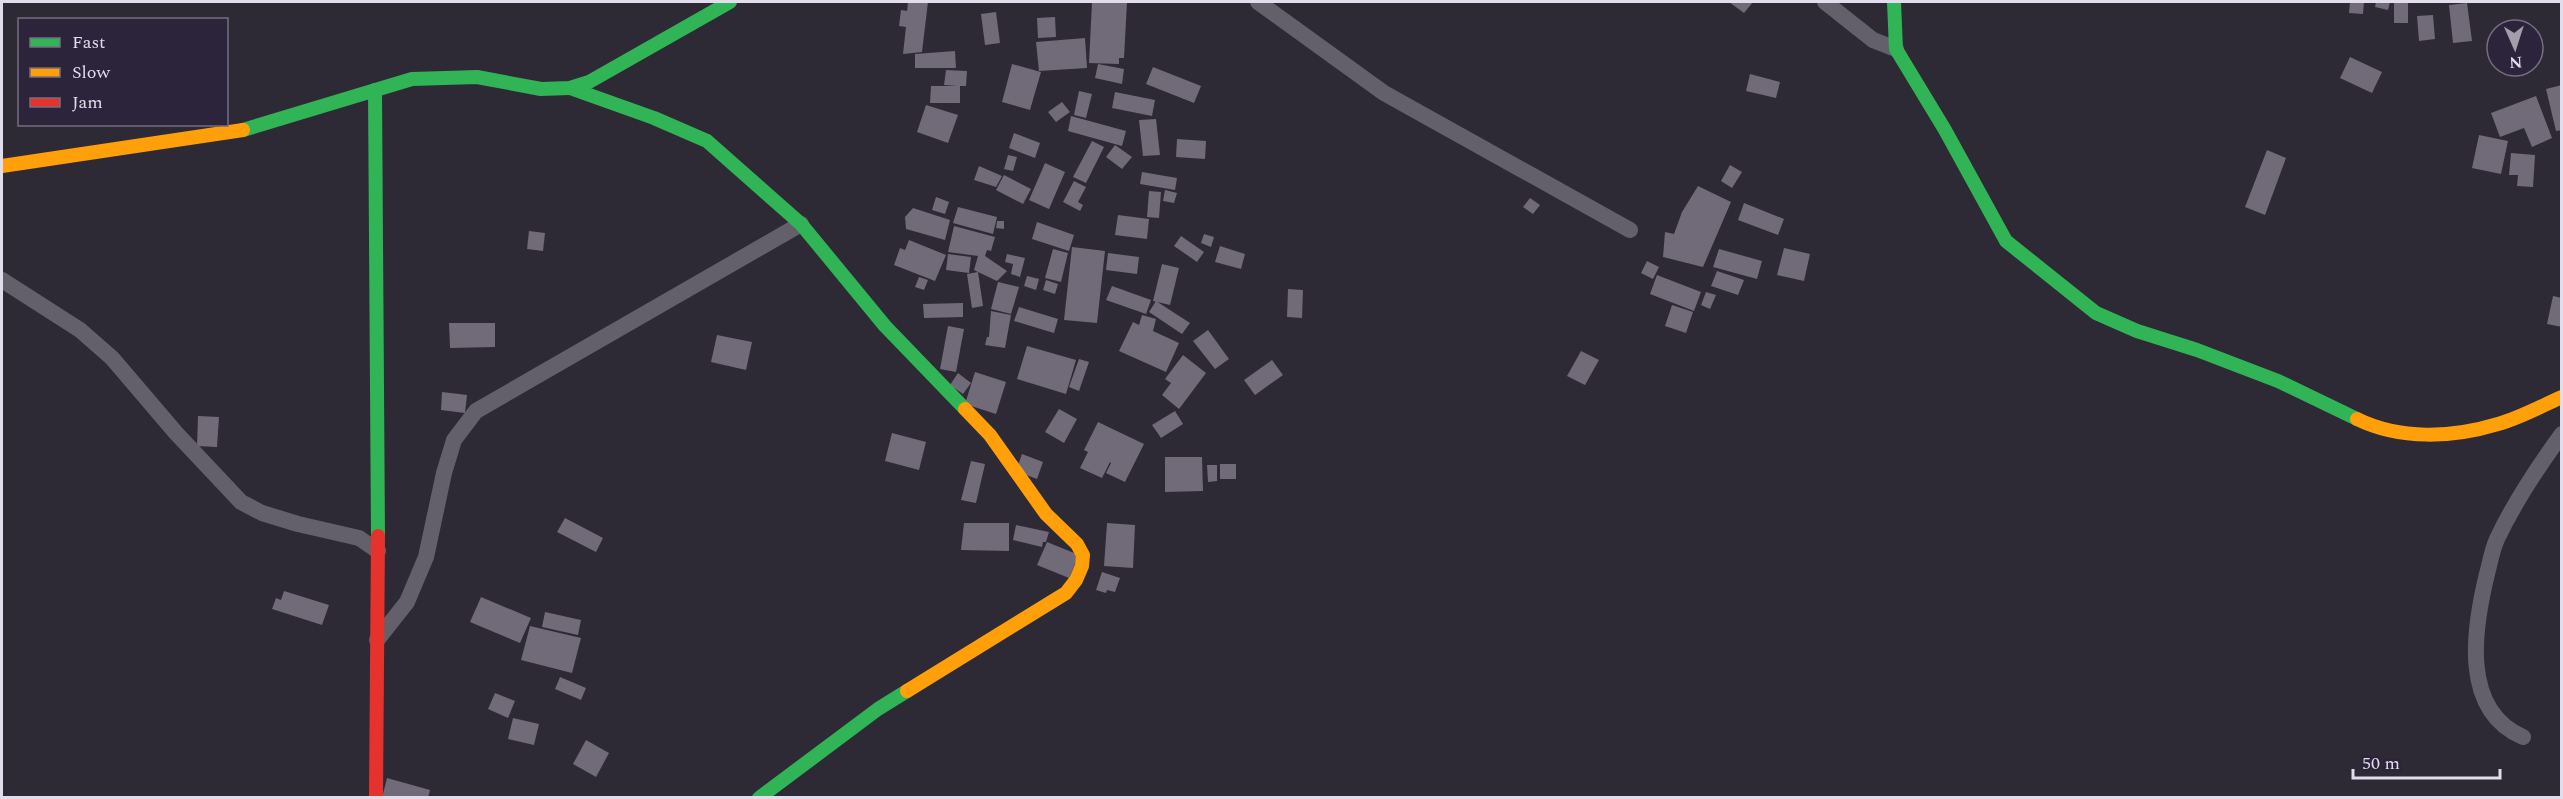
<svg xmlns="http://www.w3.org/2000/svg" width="2563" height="799" font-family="Spectral,serif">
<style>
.building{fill:#716a79}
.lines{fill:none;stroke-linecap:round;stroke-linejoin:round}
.street{stroke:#64606b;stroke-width:16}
.fast{stroke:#30b455;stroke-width:14}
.slow{stroke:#ff9f0a;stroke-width:14}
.jam{stroke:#e5322d;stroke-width:14}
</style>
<rect width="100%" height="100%" fill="#2d2935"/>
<g class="building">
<path d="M908,2H928L922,52L903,54L906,27L899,26L901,10L907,11Z"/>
<path d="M1092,2H1127L1124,58H1119V64L1089,63Z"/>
<path d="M1729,2H1753L1744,13Z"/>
<path d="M2350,2H2364L2363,14L2349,13Z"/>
<path d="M2376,2H2390L2388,10L2375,7Z"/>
<rect x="2394" y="3" width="14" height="20"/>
<path d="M2467,3L2472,41L2453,43L2449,5Z"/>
<path d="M996,12L1000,43L985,45L981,14Z"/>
<path d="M2433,15L2435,39L2419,41L2417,16Z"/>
<path d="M1055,17L1056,37L1038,38L1037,18Z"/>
<path d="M1085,38L1087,68L1039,71L1036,42Z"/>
<path d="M955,51L956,68H915V54Z"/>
<path d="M2350,57L2382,72L2372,93L2340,78Z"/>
<path d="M1012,64L1041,72L1030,110L1002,102Z"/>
<path d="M1098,64L1124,69L1122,84L1095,78Z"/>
<path d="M1153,67L1201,86L1194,103L1146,84Z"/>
<path d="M946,70L967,71L966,86H960V103H930L931,86H957L944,85Z"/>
<path d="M1750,74L1780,82L1776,98L1746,91Z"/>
<path d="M2562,85V130L2556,131L2546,89Z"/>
<path d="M1079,91L1092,94L1086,118L1074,115Z"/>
<path d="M1115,92L1155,100L1152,116L1112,108Z"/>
<path d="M2536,96L2552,138L2532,147L2524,128L2500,137L2491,113Z"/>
<path d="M1062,102L1070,112L1056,122L1048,112Z"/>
<path d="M926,105L958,115L948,143L917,132Z"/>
<path d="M1071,116L1126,131L1122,146L1068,131Z"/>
<path d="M1156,119L1160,155L1143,156L1139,120Z"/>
<path d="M1014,133L1040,143L1035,158L1009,148Z"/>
<path d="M2479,135L2508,141L2501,174L2472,168Z"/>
<path d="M1177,139L1206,141L1205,159L1176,157Z"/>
<path d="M1092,141L1104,147L1086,183L1073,177Z"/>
<path d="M1115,145L1132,157L1122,169L1106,157Z"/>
<path d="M2267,150L2286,158L2265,215L2245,207Z"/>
<path d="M2511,153L2535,155L2533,187L2517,186L2518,175H2509Z"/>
<path d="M1008,155L1017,157L1013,171L1004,169Z"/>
<path d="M1045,163L1065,172L1049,209L1029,200Z"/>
<path d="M1730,165L1742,172L1732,188L1721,181Z"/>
<path d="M979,166L1002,176L996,187L974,180Z"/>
<path d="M1142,172L1177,178L1175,190L1140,184Z"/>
<path d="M1004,175L1031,189L1023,204L996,190Z"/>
<path d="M1074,181L1086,187L1078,202L1083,205L1080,211L1063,202Z"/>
<path d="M1698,186L1731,202L1703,267L1663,257L1665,232L1674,234L1682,212Z"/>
<path d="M1165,190L1177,193L1174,203L1163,201Z"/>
<path d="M1149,191L1161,192L1159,218L1147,217Z"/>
<path d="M936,197L949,202L945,214L932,210Z"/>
<path d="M1530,198L1540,205L1533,214L1523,207Z"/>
<path d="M1744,203L1784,219L1778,235L1738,220Z"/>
<path d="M958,207L997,217L993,234L953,223Z"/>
<path d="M913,208L950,220L945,240L906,229L905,217Z"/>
<path d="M1118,215L1149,219L1147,239L1115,235Z"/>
<path d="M997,221H1004V229L996,228Z"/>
<path d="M1037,222L1074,235L1069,251L1032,239Z"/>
<path d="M954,226L995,237L991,251L987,250L985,256L1007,271L997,281L978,272L983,306L972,308L967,274L978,272L974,270L978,256L948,252Z"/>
<path d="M529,231L545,233L543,251L527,249Z"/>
<path d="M1204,234L1214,237L1211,247L1201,243Z"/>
<path d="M1181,236L1204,252L1197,262L1174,246Z"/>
<path d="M909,240L946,255L935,281L894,265L900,248L905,250Z"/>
<path d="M1220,246L1245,254L1241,269L1215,262Z"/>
<path d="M1072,247L1105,251L1097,323L1064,320Z"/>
<path d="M1784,248L1810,254L1804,281L1777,275Z"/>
<path d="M1053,249L1068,253L1061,282L1045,278Z"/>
<path d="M1719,249L1762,261L1757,279L1713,267Z"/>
<path d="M1108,253L1139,257L1137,274L1106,270Z"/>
<path d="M948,254L971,257L969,273L946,270Z"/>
<path d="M1007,254L1025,258L1020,277L1011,274L1013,264L1005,262Z"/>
<path d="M1647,261L1659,267L1653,279L1641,273Z"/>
<path d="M1162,264L1179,268L1170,305L1153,301Z"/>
<path d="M1717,271L1744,280L1738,295L1711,286Z"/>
<path d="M1657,275L1701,292L1694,311L1650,294Z"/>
<path d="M1027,276L1039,279L1036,290L1024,286Z"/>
<path d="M919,277L928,280L924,290L915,287Z"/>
<path d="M1046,280L1058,284L1055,294L1043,290Z"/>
<path d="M998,282L1019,287L1011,314L991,309Z"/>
<path d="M1112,286L1151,300L1146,314L1106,300Z"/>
<path d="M1288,289L1303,290L1302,318L1287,317Z"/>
<path d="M1706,292L1716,295L1710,309L1701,305Z"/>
<path d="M2553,296L2562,298V327L2547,324Z"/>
<path d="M1156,301L1190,323L1182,334L1149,312Z"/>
<path d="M963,303V317L924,318L923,304Z"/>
<path d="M1672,305L1693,312L1686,333L1665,326Z"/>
<path d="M1019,307L1058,319L1054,333L1014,321Z"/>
<path d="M991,311L1011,315L1005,348L985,345L987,337H989Z"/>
<path d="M1142,315L1156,319L1153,331L1179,343L1166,372L1119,351L1133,322L1139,325Z"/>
<path d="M449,323H495V347L450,348Z"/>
<path d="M948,326L964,329L956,372L940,369Z"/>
<path d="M1208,330L1229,359L1215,369L1193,341Z"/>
<path d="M717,335L752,342L746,370L711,362Z"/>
<path d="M1027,346L1076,360L1066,394L1017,379Z"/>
<path d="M1581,351L1599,360L1585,385L1567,376Z"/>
<path d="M1183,355L1206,373L1179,409L1162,395L1171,383L1165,379Z"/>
<path d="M1079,359L1089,362L1079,391L1069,387Z"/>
<path d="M1272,360L1283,375L1255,395L1244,380Z"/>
<path d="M975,372L1006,382L996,414L965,404Z"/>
<path d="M958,373L971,383L963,394L950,385Z"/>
<path d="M442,392L467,395L465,413L441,410Z"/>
<path d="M1059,409L1077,419L1064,443L1045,432Z"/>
<path d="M1175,411L1183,424L1161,438L1152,425Z"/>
<path d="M198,416L219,417L217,447L197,446Z"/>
<path d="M1098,422L1144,444L1125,482L1106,473L1111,463L1110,462L1102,478L1080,468L1088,452L1084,450Z"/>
<path d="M892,433L926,442L919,470L885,461Z"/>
<path d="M1022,454L1043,462L1037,479L1016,471Z"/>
<path d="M1165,457H1202L1203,491L1165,492Z"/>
<path d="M971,461L985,464L976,503L961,500Z"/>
<rect x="1220" y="464" width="16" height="15"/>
<path d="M1207,465H1217V481L1208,482Z"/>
<path d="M565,518L603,538L596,552L557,532Z"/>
<path d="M964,523H1009V551L961,550Z"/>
<path d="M1107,523L1135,525L1133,568L1104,566Z"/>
<path d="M1016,525L1049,532L1046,542H1043L1042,547L1013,540Z"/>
<path d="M1047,542L1079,555L1069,578L1037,565Z"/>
<path d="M1102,572L1120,578L1115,592L1107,590L1106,593L1096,590Z"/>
<path d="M284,591L329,605L322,625L272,609L276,598L281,600Z"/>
<path d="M481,597L531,618L520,643L470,622Z"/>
<path d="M545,612L581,620L578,635L542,627Z"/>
<path d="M530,626L581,638L572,673L521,660Z"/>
<path d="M560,677L586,688L581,700L555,689Z"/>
<path d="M495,693L515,701L508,718L488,709Z"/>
<path d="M513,718L539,724L534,745L508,739Z"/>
<path d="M586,740L609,753L596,777L573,764Z"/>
<path d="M387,778L430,790L428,798H382Z"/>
</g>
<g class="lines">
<g class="street">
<path d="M1258,2L1384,93L1630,230"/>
<path d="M1825,2L1873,40L1896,49"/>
<path d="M2,280L80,330L112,358L176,433L241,502L262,513L298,524L359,538L378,551"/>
<path d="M377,640L407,602L426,557L444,473L454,440L476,411L801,224"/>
<path d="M2523,737C2460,710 2474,627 2487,574C2490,563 2492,550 2497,539C2515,501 2537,468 2562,434"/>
</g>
<g class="fast">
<path d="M1894,2L1896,49L1945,130L2006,241L2096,313L2137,331L2197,350L2278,381L2357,419"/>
<path d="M570,88L654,118L707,141L801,224L885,326L965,409"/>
<path d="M375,90L378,536"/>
<path d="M243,130L412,79L477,77L541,89L570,88L589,82L730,2"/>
<path d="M759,798L878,709L907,691"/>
</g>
<g class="slow">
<path d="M2,166L243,130"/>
<path d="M2357,419C2400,440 2452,438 2498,424C2520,418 2541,406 2562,397"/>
<path d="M907,691L1066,593L1076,580L1082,566L1083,555L1077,544L1046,514L990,435L965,409"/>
</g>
<path class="jam" d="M376,798L378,536"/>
</g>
<rect width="2563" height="799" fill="none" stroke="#e2ddec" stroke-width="6"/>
<rect x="18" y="18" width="210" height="108" fill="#2c243a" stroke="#756e81" stroke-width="1.5"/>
<rect x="30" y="38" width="30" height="9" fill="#30b455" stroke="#756e81" stroke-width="1.5"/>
<text x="72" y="48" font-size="18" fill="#e2ddec">Fast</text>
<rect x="30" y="68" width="30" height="9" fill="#ff9f0a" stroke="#756e81" stroke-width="1.5"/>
<text x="72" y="78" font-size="18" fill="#e2ddec">Slow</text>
<rect x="30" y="98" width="30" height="9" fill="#e5322d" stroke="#756e81" stroke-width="1.5"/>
<text x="72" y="108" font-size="18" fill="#e2ddec">Jam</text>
<g transform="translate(2515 48) rotate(177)"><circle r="28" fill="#2c243a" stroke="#756e81" stroke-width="1.5"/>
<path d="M0-4.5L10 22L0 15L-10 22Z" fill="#a39eac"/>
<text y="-9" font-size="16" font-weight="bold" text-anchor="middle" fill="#e2ddec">N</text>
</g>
<path d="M2353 769v9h147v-9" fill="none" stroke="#e2ddec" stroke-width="3"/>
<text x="2362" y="769" font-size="18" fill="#e2ddec" stroke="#2c243a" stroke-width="4.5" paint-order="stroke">50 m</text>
</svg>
